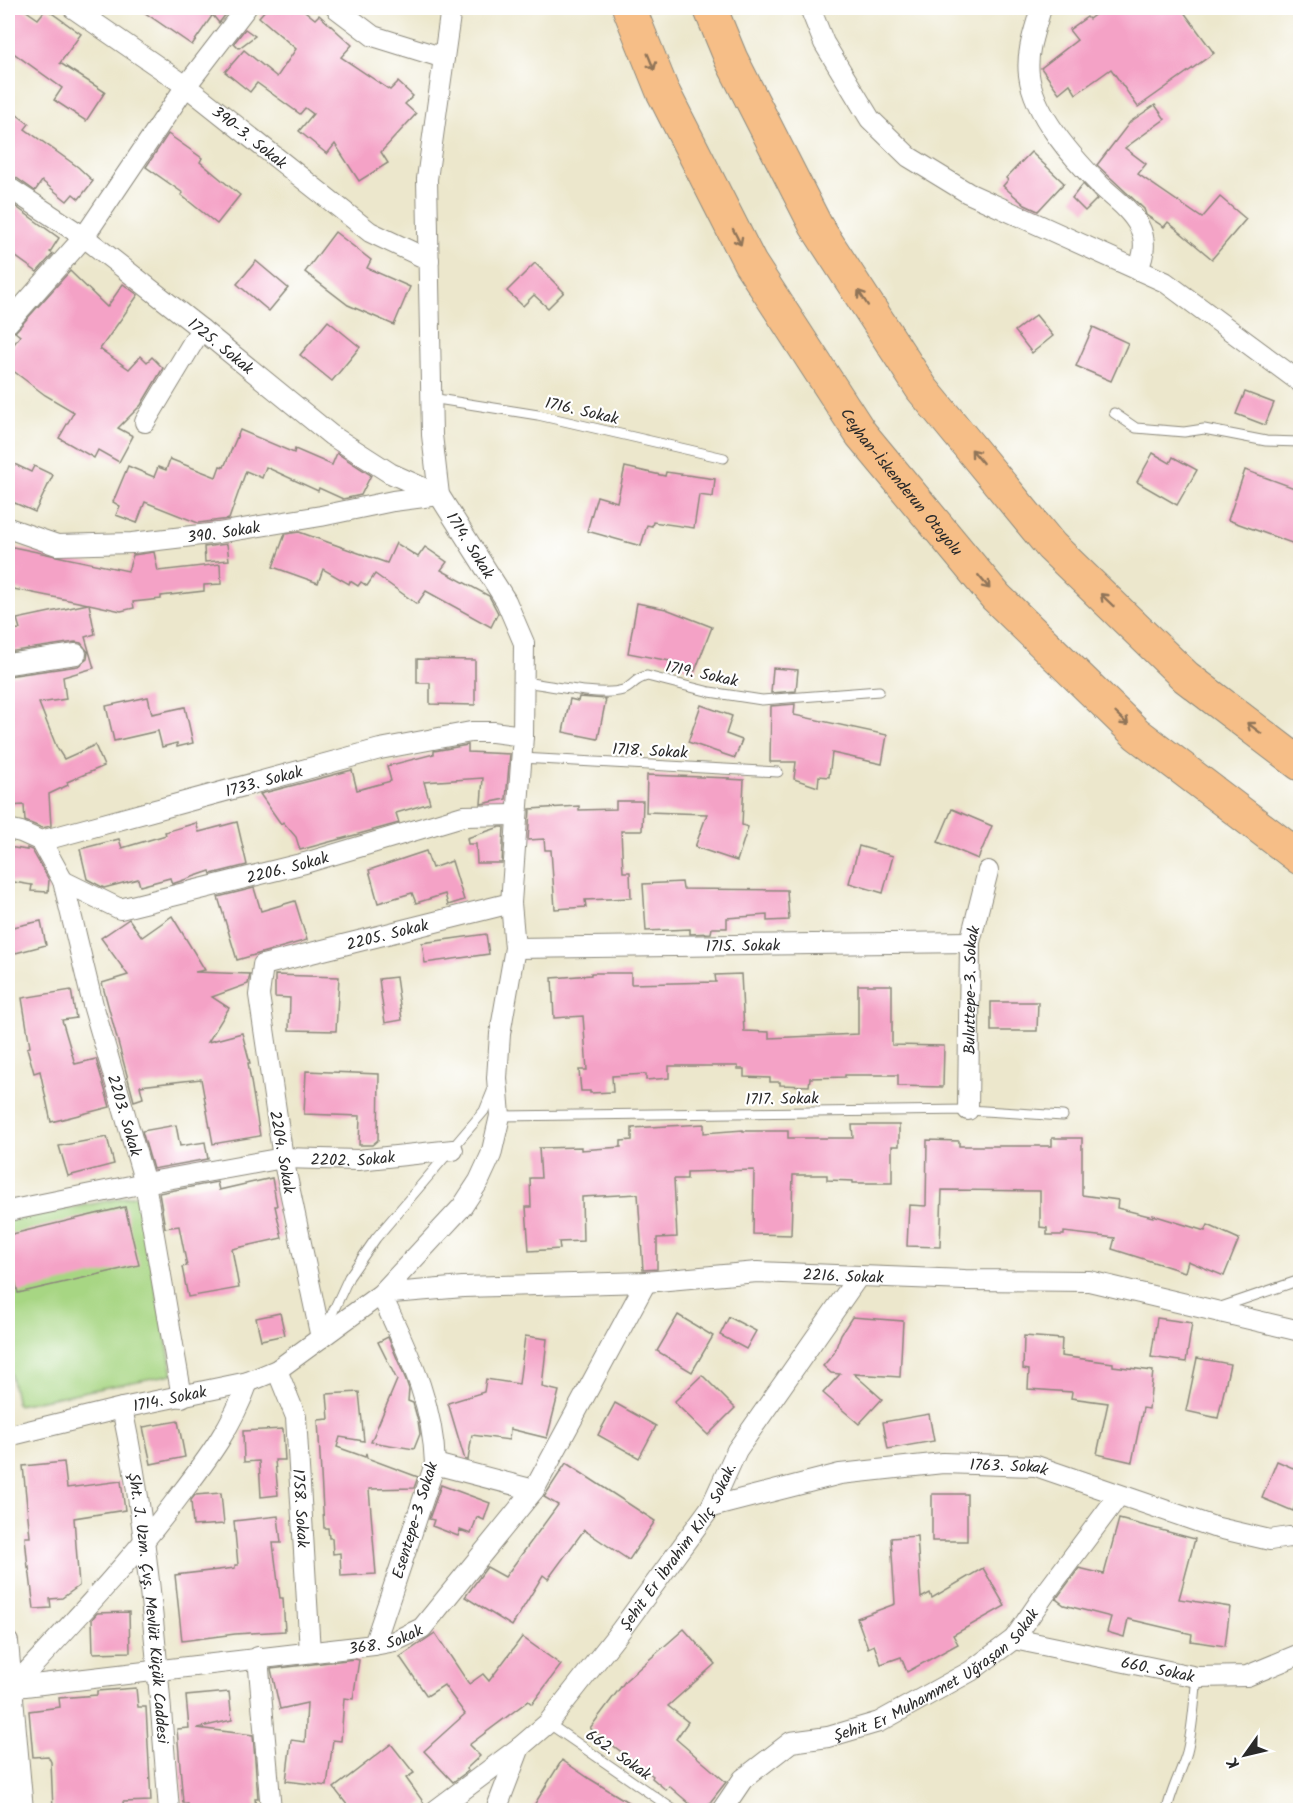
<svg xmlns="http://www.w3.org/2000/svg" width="1308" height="1818" font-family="Kalam,sans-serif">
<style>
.green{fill:#a7d683;stroke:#698057;stroke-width:1.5}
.building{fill:#f4a2c6}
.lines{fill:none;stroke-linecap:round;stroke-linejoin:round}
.service-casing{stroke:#8c897c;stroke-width:11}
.minor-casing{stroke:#8c897c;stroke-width:22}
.motorway-casing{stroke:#8c897c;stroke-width:35}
.service{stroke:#fff;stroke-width:9}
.minor{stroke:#fff;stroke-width:20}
.motorway{stroke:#f6be87;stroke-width:33}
.oneway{stroke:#907459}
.labels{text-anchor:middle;stroke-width:4.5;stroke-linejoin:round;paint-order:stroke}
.street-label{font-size:16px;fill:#2b2b2b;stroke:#fff}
</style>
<rect width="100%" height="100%" fill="#fff"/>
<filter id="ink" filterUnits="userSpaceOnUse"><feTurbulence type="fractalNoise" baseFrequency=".0167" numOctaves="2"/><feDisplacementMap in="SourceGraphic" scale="12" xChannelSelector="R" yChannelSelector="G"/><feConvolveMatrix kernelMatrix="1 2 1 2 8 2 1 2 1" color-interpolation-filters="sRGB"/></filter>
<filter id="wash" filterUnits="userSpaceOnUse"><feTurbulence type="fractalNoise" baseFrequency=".008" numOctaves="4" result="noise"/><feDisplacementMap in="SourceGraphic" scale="24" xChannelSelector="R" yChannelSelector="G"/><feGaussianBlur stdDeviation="1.35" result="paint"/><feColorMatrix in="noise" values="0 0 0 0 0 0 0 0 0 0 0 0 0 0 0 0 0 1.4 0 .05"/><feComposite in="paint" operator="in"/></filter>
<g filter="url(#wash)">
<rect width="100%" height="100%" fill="#ece7cc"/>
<path class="green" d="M137,1195L173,1374L17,1405L8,1361V1221Z"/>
<g id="blocks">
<g class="building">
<path d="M8,8H22L38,19L46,9L81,34L60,63L105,92L86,121L54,100L62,88L8,49Z"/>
<path d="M138,8H200L212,16L192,45Z"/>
<path d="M207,8H217L226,14L219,23Z"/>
<path d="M267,8H301L315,19L319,15L352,45L341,57L390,90L398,82L413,96L405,104L416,114L381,152L388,163L359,181L335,144L327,154L299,131L313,114L305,108L300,114L257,83L250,92L225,72L244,50L277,77L296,49L259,17Z"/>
<path d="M1104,8H1181L1214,53L1138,107L1111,69L1076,94L1070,84L1059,93L1041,68L1077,40L1069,30L1087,17L1089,19Z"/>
<path d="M245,29L255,36L239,48L234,43Z"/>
<path d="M1155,105L1165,119L1125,148L1146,164L1138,174L1202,218L1220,197L1246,219L1212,259L1168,222L1164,227L1146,215L1144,209L1097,165L1130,122Z"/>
<path d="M8,108L29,124L25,129L78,167L93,181L79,199L73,194L67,201L42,181L35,191L15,177L8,175Z"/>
<path d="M168,134L202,158L200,162L240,195L217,224L181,195L183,193L146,167Z"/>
<path d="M1031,152L1064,183L1038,211L1025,205L1003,186L1008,180L1006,178Z"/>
<path d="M1083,184L1097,199L1085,211L1072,198Z"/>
<path d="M8,201L59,238L50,252L53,254L37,272L8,251Z"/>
<path d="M335,232L371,260L367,268L410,287L394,325L348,305L305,272Z"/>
<path d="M256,261L288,288L269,311L237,284Z"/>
<path d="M535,263L564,292L548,308L534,295L523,306L507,291Z"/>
<path d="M70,271L107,307L123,284L138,295L100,349L129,369L141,356L147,362L152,357L163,368L141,405L118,428L133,436L119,462L98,450L94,458L59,438L74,412L45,395L8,367V352L20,336L15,332Z"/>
<path d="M1036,315L1053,336L1032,353L1015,331Z"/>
<path d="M328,321L360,347L332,381L300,355Z"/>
<path d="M1093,327L1128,343L1111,381L1076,366Z"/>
<path d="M1245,392L1274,403L1265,425L1236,414Z"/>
<path d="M240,430L294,453L295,449L332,465L337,453L371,475L361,495L343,499L319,488L318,491L266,467L262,478L246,471L229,519L198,523L145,502L137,523L116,515L120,506L113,502L128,466L154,477L158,467L166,470L170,459L216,477L220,466L224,467Z"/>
<path d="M1153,453L1170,463L1173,457L1197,470L1177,505L1137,482Z"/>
<path d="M8,461L31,472L34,466L53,475L35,512L8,500Z"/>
<path d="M625,467L665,476L666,472L715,479L713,497L699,495L694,528L653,522L652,526L647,525L641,546L587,531L597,496L617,502Z"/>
<path d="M1245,470L1300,490V546L1228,520Z"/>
<path d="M299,532L387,563L396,543L418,557L425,547L447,562L441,570L489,596L498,613L491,627L426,591L417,604L375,574L367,586L361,582L358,586L350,581L349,584L323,569L318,583L273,567L285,534Z"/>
<path d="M227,544L229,560L205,562L204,547Z"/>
<path d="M13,547L128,571L133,555L154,552L158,571L220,564L221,584L204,585V591L161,596V599L133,602L134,608L121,611L89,604L95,634L85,637L94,668L63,677L66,699L39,703L57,748L64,759L95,745L104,766L67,782L68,785L49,794L51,826L42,828L25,821L24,805L8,806V676L78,666L87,659L88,652L81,643L75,642L8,652V630L20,629L17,619L88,604L8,588V577Z"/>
<path d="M637,603L666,609L712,627L695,671L670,661L628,653Z"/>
<path d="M417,659L475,660V705L430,704V683H417Z"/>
<path d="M773,668L798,670L796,691L771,693Z"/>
<path d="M148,697L152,714L185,707L193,743L177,747V743L162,747L158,731L114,741L106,706Z"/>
<path d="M579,697L606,699L598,739L563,732L570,699L578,701Z"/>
<path d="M795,704L794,715L887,735L882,764L832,753L829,777L819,776L818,787L794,779L796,762H770L771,706Z"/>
<path d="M701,705L732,716L726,734L742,740L735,758L688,742Z"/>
<path d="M468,745V752L510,754L506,799L481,804L483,778L424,782L430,803L396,813L399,823L300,850L296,837L283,822L281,824L260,794L352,770L357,790L391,781L387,766L434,754V751Z"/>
<path d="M647,775L729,778L728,779L744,780L742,825L748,827L737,861L695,847L707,814L646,812Z"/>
<path d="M616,801H643L642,831H621L623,872H630L631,898L585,900L586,907L555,909L551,850H545L544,839L528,840L530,809L579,806V810L616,809Z"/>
<path d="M952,809L992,826L978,859L938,842Z"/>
<path d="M237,822L247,865L211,874L210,871L172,884L170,878L140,886L138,879L104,888L87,879L80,849L119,839L122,848L166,835L165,832L196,823L199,832Z"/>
<path d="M500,827H504L502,863H477L476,844H468L467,838Z"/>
<path d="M859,846L893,856L883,893L849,883Z"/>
<path d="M8,847L27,850V848L32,850L49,880L48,892L31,891L32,885L8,881Z"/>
<path d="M426,851L432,868L452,861L464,900L448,905L445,894L416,903L412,893L378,903L369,870Z"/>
<path d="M682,882L683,889L787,890L789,920L767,921V915L727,918V928H712L711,933L690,934V929L646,931L643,884Z"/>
<path d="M254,888L261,911L295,901L307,940L237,960L218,897Z"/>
<path d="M172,916L205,970L195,972L250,974L248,984L212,997L229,1008L208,1042L242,1033L250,1063H248L260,1136L213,1144L201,1079L140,1086L143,1098L134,1101L102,983L128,975L101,938L129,919L142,937Z"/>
<path d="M41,921L46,945L8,955V928Z"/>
<path d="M486,934L489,954L425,963L422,943Z"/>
<path d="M591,973H631V984L716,982L715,975L741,974L744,1031L769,1032V1038L858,1034V985H892V1045L944,1046L943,1087L898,1086V1075H845V1077L810,1078L809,1086L780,1085V1082H770V1078L744,1077V1069H738V1066H669V1078L646,1080V1074L612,1076L613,1092L590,1093V1091H581L579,1070H587L583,1016L554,1018L552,978L591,975Z"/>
<path d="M275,975L339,977L336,1031L289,1030L290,998L275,997Z"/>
<path d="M396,977L402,1020L385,1023L379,979Z"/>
<path d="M71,990L76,1018L62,1020L75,1064L96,1059L110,1107L51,1122L40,1071L34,1073L27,1048L30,1047L22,998Z"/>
<path d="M991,1002H1038L1037,1031H991Z"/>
<path d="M306,1071L379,1074L378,1140L372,1145H359L360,1116L304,1114Z"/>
<path d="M704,1124V1133L743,1130V1131H788V1138H853L852,1125H899V1146H892V1183H853V1181L827,1180V1175H793L791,1235L753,1234L754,1170L687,1172V1179H674L677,1237L657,1238V1269L643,1270L638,1194L582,1197L583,1241L559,1242L560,1249L529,1251L526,1207H531L530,1178H541L539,1148L581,1147V1150L621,1147V1141L632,1140V1128Z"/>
<path d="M176,1125L180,1146L205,1142L208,1159L153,1169L142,1131Z"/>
<path d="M107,1137L114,1164L68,1176L59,1146Z"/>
<path d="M1052,1138H1082V1195L1118,1200L1117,1208L1153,1217V1215L1205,1231L1208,1225L1239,1239L1224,1276L1188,1261L1185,1272L1112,1249L1115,1238L1064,1232V1235H1047V1228L1040,1227V1191L942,1190L940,1247L907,1246L909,1205L926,1206L927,1140L959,1141V1146H1052Z"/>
<path d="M272,1178L277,1206H275L282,1238L232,1249L239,1288L188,1297L182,1267L187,1266L179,1226L165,1228L159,1193L217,1182L219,1190Z"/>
<path d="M125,1207L139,1265L18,1293L8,1250V1235Z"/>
<path d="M280,1313L285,1335L261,1340L256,1318Z"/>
<path d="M678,1315L713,1336L692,1372L657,1351Z"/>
<path d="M729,1317L756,1331L746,1349L720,1335Z"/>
<path d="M852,1317L903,1321L900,1377L854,1374L882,1399L859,1424L823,1393L840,1374L831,1373L823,1366L834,1353L841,1334Z"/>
<path d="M1157,1318L1192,1323L1186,1362L1151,1357Z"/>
<path d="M525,1336L547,1339L542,1387L559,1391L547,1438L510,1429L509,1440L472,1435L468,1460H465L448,1403L484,1392L486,1379L519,1384Z"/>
<path d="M1024,1336L1062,1339L1061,1356L1113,1363V1366L1153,1371L1149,1409L1143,1408L1132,1462L1097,1454L1108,1403L1071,1398L1072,1392L1028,1389L1029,1370L1023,1369Z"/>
<path d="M388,1337L406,1380L409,1389L408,1401L413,1403L418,1421L420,1434L414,1449L371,1442L397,1380L378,1342Z"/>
<path d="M1197,1358L1230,1364L1218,1418L1186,1411Z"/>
<path d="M702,1375L735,1408L708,1435L674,1402Z"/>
<path d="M359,1392L364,1441L340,1437L337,1447L365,1457L366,1453L367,1458L418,1477L414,1488L369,1489L376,1574L341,1576L340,1553L333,1554L332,1538H329L328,1528H324L318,1420L329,1419L327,1394Z"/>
<path d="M615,1403L656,1426L639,1458L598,1435Z"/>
<path d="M929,1414L934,1441L888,1449L883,1422Z"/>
<path d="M178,1421L185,1457L151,1464L143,1427Z"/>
<path d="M283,1429L285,1460H275L278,1495L261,1497L259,1461L244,1462L243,1431Z"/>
<path d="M1277,1461L1300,1471V1494L1293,1511L1262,1498Z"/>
<path d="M64,1462L67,1488L121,1481L125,1510L74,1518L79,1586L62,1598L50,1599L51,1608L34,1609L29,1567L28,1568L25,1537H30L23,1466Z"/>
<path d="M566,1463L655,1521L629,1560L584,1530L548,1579L543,1575L512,1626L465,1597L487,1567L505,1577L558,1505L544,1497Z"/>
<path d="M441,1485L490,1503L484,1520L477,1517L471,1534L460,1530L458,1536L432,1526L434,1520L429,1519Z"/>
<path d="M221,1493L224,1524L193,1526L191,1500L195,1495Z"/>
<rect x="932" y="1494" width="35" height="47"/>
<path d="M278,1516L281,1543H273L280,1598H283L285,1631L235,1634L182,1641L175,1575L235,1568V1565H238L234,1521Z"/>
<path d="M1119,1519L1195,1539L1179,1599L1230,1607L1225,1646L1191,1641L1192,1634L1128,1619L1124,1637L1107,1632L1111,1617L1064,1605L1056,1599L1079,1568L1104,1574Z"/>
<path d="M917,1536L921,1598L930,1593L932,1598L983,1568L1005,1606L953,1635L958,1644L907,1672L901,1657L881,1664L874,1645L868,1648L857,1618L895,1604L891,1538Z"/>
<path d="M129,1612L130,1652L93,1653L92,1619L97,1613Z"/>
<path d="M684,1629L715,1664L668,1706L688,1722L676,1739L726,1782L704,1810H697L669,1786L666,1790L652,1778L653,1776L590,1728L626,1680Z"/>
<path d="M435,1633L469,1684L483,1674L489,1681L522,1637L561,1665L532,1704L528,1701L469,1745L480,1756L466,1769L468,1771L453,1782L424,1751L465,1714L444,1685L427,1696L400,1657Z"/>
<path d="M355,1659L359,1660L353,1699L344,1698L341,1741L333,1740L327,1786L286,1781L291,1740L305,1742L307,1703L280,1709L271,1669Z"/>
<path d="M136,1688L138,1707H146L151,1801L123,1802L124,1810H53L51,1762L48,1756L33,1757L29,1711L60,1707L59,1698L97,1695V1691Z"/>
<path d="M229,1692L232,1720L197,1728L253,1735L258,1798H255L256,1810H188L187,1803H183L177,1729L189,1728L186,1696Z"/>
<path d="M391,1744L414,1773L406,1778L424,1803L414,1810H351L334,1788Z"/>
<path d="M562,1760L590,1779L641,1810H531Z"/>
</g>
</g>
</g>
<g filter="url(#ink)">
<use href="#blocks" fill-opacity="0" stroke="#8c897c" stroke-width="1.5"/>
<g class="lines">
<defs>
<g id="service">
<path d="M431,398L538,415L724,458"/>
<path d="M1114,413L1136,428L1184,432L1204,429L1266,441L1300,442"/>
<path d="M524,682C548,685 602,697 623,690C633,687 633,679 647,676L710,692L762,700L879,691"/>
<path d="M521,758L778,772"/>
<path d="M500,1116L968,1110L1063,1116"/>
<path d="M1218,1308L1300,1280"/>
<path d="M325,1329L349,1277L376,1238L484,1111L493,1089"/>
<path d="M548,1723L674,1810"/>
<path d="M1167,1810C1171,1790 1181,1773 1187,1752C1193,1728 1194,1702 1197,1677"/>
</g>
<g id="minor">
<path id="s1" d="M73,8L186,86L370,232L429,260"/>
<path d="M336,8L373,36L444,58"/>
<path d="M810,8L824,43L870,119L909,157L968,193L1165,282L1300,382"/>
<path d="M1041,8C1035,30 1026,51 1029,75C1034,115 1073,158 1101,186C1114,198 1131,210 1139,226C1147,241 1144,255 1138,270"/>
<path id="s2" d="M8,187L84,237L201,329L331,435L390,473L439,495"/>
<path d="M8,323L84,237L186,86L246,8"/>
<path d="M145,422L201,329"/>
<path id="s3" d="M8,528L57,545L132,543L218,533L321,516L393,501L439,495"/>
<path d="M8,664L76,654"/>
<path id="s4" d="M8,829L21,832L41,841L380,749L471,732H493L523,736"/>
<path id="s5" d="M41,841L63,881L93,1005L145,1183L182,1397"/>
<path id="s6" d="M63,881L120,909L305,863L463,816L517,815"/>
<path id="s7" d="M515,948L970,942"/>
<path id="s8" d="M968,1110L970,942L988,871"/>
<path id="s9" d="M8,1211L145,1183L283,1158L358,1160L453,1150"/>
<path id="s10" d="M321,1338L283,1158L259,995L263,965L511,903"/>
<path id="s11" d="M277,1370L296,1417L310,1652"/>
<path id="s12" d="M122,1408C150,1540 158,1676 169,1810"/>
<path id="s13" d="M8,1436L122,1408L248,1382L277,1370L381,1294L462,1207L479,1181L491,1155L500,1116L497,1078L500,1034L515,948L511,903L523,736L524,643L506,601L439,495L432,435L427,179L451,8"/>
<path d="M435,1464L534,1490"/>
<path id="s14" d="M711,1507L840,1474L943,1463L1036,1466L1214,1527L1270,1540L1289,1537L1300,1538"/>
<path id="s15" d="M1014,1639L1197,1677L1247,1676L1300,1654"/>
<path d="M8,1642L23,1810"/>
<path id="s16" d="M374,1645L435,1464C433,1400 407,1351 381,1294L463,1287L646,1282L757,1272L965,1280L1089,1281L1300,1331"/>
<path d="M258,1657L271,1810"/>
<path id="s17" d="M8,1688L374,1645L395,1641L422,1628L534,1490L646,1282"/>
<path d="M12,1688C70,1625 129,1564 180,1495C207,1460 233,1425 248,1382"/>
<path d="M436,1810L520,1747"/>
<path id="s18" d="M496,1810L520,1747L548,1723L621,1630L711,1507L737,1450L858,1277"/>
<path id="s19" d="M722,1810L743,1779L791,1742L828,1737L879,1722L971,1671L1014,1639L1045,1594L1119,1495"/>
</g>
<g id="motorway">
<path id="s20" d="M629,8L662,90L750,263L861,434L996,597L1137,734L1300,858"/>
<path d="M710,8L731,59L816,226L922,389L1051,546L1186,677L1300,764"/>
</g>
</defs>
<use href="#service" class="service-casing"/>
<use href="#minor" class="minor-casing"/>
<use href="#motorway" class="motorway-casing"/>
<use href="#service" class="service"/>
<use href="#minor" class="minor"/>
<use href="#motorway" class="motorway"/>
</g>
<defs><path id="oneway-shaft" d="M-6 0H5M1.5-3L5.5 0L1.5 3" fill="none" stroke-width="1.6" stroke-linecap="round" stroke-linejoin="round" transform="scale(1.5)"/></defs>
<g class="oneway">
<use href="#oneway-shaft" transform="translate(651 62) rotate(68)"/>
<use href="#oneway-shaft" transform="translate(737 237) rotate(63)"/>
<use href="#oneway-shaft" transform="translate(863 298) rotate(-123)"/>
<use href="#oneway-shaft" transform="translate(977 456) rotate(-129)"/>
<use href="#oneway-shaft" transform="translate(984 582) rotate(50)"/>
<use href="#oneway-shaft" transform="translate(1107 600) rotate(-136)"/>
<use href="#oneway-shaft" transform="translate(1122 719) rotate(44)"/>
<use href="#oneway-shaft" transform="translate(1254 728) rotate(-143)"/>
</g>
</g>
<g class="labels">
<g class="street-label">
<text dy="6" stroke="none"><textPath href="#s1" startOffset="219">390-3. Sokak</textPath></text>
<text dy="6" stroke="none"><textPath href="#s2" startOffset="266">1725. Sokak</textPath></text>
<text transform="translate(582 410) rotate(13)" y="6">1716. Sokak</text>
<text dy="6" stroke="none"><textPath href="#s20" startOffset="549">Ceyhan-İskenderun Otoyolu</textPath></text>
<text dy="6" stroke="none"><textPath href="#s3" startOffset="219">390. Sokak</textPath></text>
<text transform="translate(471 545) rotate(58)" y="6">1714. Sokak</text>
<text transform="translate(702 673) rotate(12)" y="6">1719. Sokak</text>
<text transform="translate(650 750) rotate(3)" y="6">1718. Sokak</text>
<text dy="6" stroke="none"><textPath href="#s4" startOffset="266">1733. Sokak</textPath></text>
<text dy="6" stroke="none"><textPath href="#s6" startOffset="236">2206. Sokak</textPath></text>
<text dy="6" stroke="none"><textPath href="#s10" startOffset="507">2205. Sokak</textPath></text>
<text dy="6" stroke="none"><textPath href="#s7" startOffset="228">1715. Sokak</textPath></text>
<text dy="6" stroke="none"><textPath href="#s8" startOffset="120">Buluttepe-3. Sokak</textPath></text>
<text transform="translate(782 1098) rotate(-1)" y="6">1717. Sokak</text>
<text dy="6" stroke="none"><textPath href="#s5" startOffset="288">2203. Sokak</textPath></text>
<text transform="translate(283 1152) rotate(80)" y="6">2204. Sokak</text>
<text dy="6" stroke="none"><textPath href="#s9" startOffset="350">2202. Sokak</textPath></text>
<text dy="6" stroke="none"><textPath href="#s16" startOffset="834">2216. Sokak</textPath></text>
<text dy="6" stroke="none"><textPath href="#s13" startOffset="166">1714. Sokak</textPath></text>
<text dy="6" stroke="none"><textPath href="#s14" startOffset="303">1763. Sokak</textPath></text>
<text dy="6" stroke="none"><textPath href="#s11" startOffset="142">1758. Sokak</textPath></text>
<text transform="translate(414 1520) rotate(-73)" y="6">Esentepe-3 Sokak</text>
<text dy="6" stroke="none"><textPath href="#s18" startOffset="324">Şehit Er İbrahim Kılıç Sokak.</textPath></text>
<text dy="6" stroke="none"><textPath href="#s12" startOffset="202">Şht. J. Uzm. Çvş. Mevlüt Küçük Caddesi</textPath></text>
<text dy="6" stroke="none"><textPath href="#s17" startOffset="381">368. Sokak</textPath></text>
<text dy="6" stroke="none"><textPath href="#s15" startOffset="147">660. Sokak</textPath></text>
<text dy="6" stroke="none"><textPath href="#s19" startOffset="262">Şehit Er Muhammet Uğraşan Sokak</textPath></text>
<text transform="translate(619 1754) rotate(35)" y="6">662. Sokak</text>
</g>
</g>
<rect width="1308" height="1818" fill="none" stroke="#fff" stroke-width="30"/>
<g transform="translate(1245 1755) rotate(236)" stroke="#ffffff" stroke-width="4.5" paint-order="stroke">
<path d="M0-4.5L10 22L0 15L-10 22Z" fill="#2b2b2b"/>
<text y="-9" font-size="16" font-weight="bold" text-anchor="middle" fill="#2b2b2b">K</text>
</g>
</svg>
